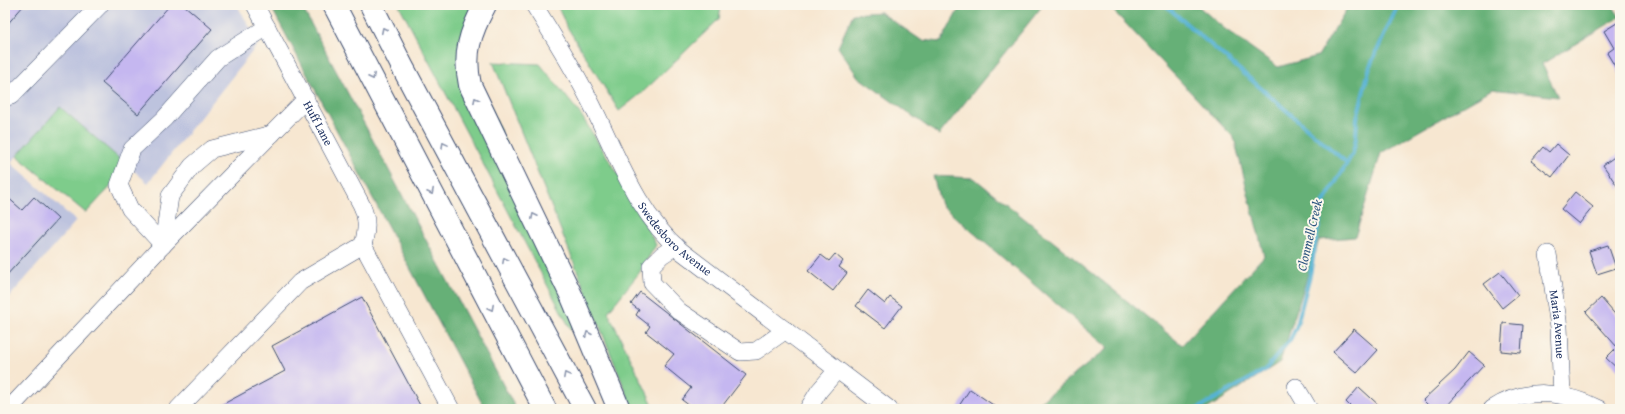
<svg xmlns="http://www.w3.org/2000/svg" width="1625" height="414" font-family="'Gentium Book Plus',serif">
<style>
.industrial{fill:#bdc3de}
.green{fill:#7ecc8b;stroke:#4c7e74}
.forest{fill:#66b077;stroke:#40706a}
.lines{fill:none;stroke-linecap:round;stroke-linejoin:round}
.stream{stroke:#56b2d4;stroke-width:4}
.building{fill:#c5b7f0}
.minor-casing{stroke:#3c4b6f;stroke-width:18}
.highway-casing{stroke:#3c4b6f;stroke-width:24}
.minor{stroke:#fff;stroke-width:17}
.highway{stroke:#fff;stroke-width:22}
.oneway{stroke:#8d97ae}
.labels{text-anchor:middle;stroke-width:4;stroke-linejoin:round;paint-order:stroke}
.street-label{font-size:12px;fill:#1b2f5e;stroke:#fbf7ec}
.water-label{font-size:13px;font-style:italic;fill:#2d5681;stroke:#fbf7ec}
</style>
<rect width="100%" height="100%" fill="#fbf7ec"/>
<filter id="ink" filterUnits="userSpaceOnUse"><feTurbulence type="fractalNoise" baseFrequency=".025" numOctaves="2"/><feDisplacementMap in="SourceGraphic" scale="8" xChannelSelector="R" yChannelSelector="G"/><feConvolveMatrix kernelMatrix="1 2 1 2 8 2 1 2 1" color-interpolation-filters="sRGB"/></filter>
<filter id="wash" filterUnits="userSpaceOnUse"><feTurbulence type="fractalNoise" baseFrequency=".012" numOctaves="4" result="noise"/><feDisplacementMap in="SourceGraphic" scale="16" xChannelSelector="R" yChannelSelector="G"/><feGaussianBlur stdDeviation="0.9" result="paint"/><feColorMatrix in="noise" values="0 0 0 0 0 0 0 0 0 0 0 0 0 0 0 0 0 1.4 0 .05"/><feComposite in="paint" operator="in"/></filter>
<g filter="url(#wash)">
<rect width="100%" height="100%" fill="#f7e7d1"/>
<path class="industrial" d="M5,5H162L165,8L168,5H237L259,43L148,183L60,107L11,163L76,221L5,302Z"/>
<g class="green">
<path d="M399,5H477L463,40L580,325L571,330Z"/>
<path d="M557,5H721L719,19L644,91L619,111L566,25Z"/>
<path d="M493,62L540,64L581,115L630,193L656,245L639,273L608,312L655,409H633Z"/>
<path d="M60,107L129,167L86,213L17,156Z"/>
</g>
<g class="forest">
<path d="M270,5H301L516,409H485Z"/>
<path d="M961,5H1043L939,135L858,77L838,47L853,14L880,12L921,40L941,42Z"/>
<path d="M1108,5H1197L1225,29L1278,67L1318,56L1349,5H1612L1620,17L1542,64L1558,97L1492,89L1381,153L1355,237L1319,240L1280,362L1207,409H1031L1108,348L941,205L933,176L974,178L1182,345L1264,256L1234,138Z"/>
</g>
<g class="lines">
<g class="stream">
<path d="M1165,5L1347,163"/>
<path d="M1197,409L1265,370L1290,340L1296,328L1310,275L1316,239L1324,202L1353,153L1356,138L1357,118L1370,66L1398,5"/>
</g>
</g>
<g id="blocks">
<g class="building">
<path d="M5,5H24L5,27Z"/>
<path d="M170,5H184L212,29L138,114L102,83Z"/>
<path d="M1620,21V75L1607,53L1614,48L1604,31Z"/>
<path d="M1556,144L1569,155L1552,177L1531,161L1543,147L1549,152Z"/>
<path d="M1620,153V190L1603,165Z"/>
<path d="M1575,192L1593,207L1579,224L1561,209Z"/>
<path d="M5,195L22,210L34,197L58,219L5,277Z"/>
<path d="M1608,245L1616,268L1597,274L1589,251Z"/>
<path d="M835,254L843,261L839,267L847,273L833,291L808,271L821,255L829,261Z"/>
<path d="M1500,272L1518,295L1502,308L1484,284Z"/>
<path d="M868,290L885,304L890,297L902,306L885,328L856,306Z"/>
<path d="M640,292L746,375L720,409H694L682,400L691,388L664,366L674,354L646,332L650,326L636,315L639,310L631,304Z"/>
<path d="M362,297L422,409H214L285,371L272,346Z"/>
<path d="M1601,298L1620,320V371L1606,358L1617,347L1586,312Z"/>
<path d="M1503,323L1523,325L1521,353L1501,351Z"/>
<path d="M1354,329L1378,350L1357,373L1333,352Z"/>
<path d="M1469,352L1484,365L1443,409H1432L1423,400L1455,370Z"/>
<path d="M1359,387L1383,409H1353L1346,402Z"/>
<path d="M970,389L999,409H957Z"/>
</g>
</g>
</g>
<g filter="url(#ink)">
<use href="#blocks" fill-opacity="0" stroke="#3c4b6f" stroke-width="1"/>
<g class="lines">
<defs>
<g id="minor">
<path id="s1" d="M255,5L361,204C368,219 367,230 363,245"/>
<path id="s2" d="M534,5C554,37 575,70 592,105C617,155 637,214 681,251L889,409"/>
<path d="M5,97L11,96L100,5"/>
<path d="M163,245L130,209L119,185L132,149L164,119L218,58L267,27"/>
<path d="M163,245L170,196L192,166L212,149L272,134"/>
<path d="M363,245L451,409"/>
<path d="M676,246L662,255L651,266L652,283L679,311L740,352L756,351L786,330"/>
<path id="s3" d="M1548,254L1559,327L1562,395"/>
<path d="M1296,387L1309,409"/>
<path d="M9,409L163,245L306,99"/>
<path d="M178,409L300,282L363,245"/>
<path d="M808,409L819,391L837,370"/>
<path d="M1492,409C1526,386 1564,391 1599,409"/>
</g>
<g id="highway">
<path d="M334,5L545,409"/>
<path d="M371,5L402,66L585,409"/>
<path d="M485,5C470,33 463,53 470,85L572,297L619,409"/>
</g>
</defs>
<use href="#minor" class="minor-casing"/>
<use href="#highway" class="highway-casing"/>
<use href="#minor" class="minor"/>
<use href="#highway" class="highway"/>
</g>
<defs><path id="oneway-chevron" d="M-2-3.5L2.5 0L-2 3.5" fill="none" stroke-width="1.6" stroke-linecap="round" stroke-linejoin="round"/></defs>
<g class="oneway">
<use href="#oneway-chevron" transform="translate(384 30) rotate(-116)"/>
<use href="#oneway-chevron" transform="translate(372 77) rotate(63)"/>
<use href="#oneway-chevron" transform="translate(476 100) rotate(-116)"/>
<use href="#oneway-chevron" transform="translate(444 145) rotate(-118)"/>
<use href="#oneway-chevron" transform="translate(431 192) rotate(63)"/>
<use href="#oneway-chevron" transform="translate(534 216) rotate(-116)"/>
<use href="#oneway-chevron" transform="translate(505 260) rotate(-118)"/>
<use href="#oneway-chevron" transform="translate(491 308) rotate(63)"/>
<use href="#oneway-chevron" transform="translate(588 334) rotate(-113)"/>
<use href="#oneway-chevron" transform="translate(566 375) rotate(-118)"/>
</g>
</g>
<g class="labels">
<g class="street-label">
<text dy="4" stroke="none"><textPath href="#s1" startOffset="134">Huff Lane</textPath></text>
<text dy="4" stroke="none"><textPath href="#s2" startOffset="275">Swedesboro Avenue</textPath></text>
<text dy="4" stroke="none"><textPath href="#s3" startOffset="71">Maria Avenue</textPath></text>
</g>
<g class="water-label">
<text transform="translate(1309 235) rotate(-77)" y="5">Clonmell Creek</text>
</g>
</g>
<rect width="1625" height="414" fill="none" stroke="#fbf7ec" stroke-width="20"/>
</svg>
